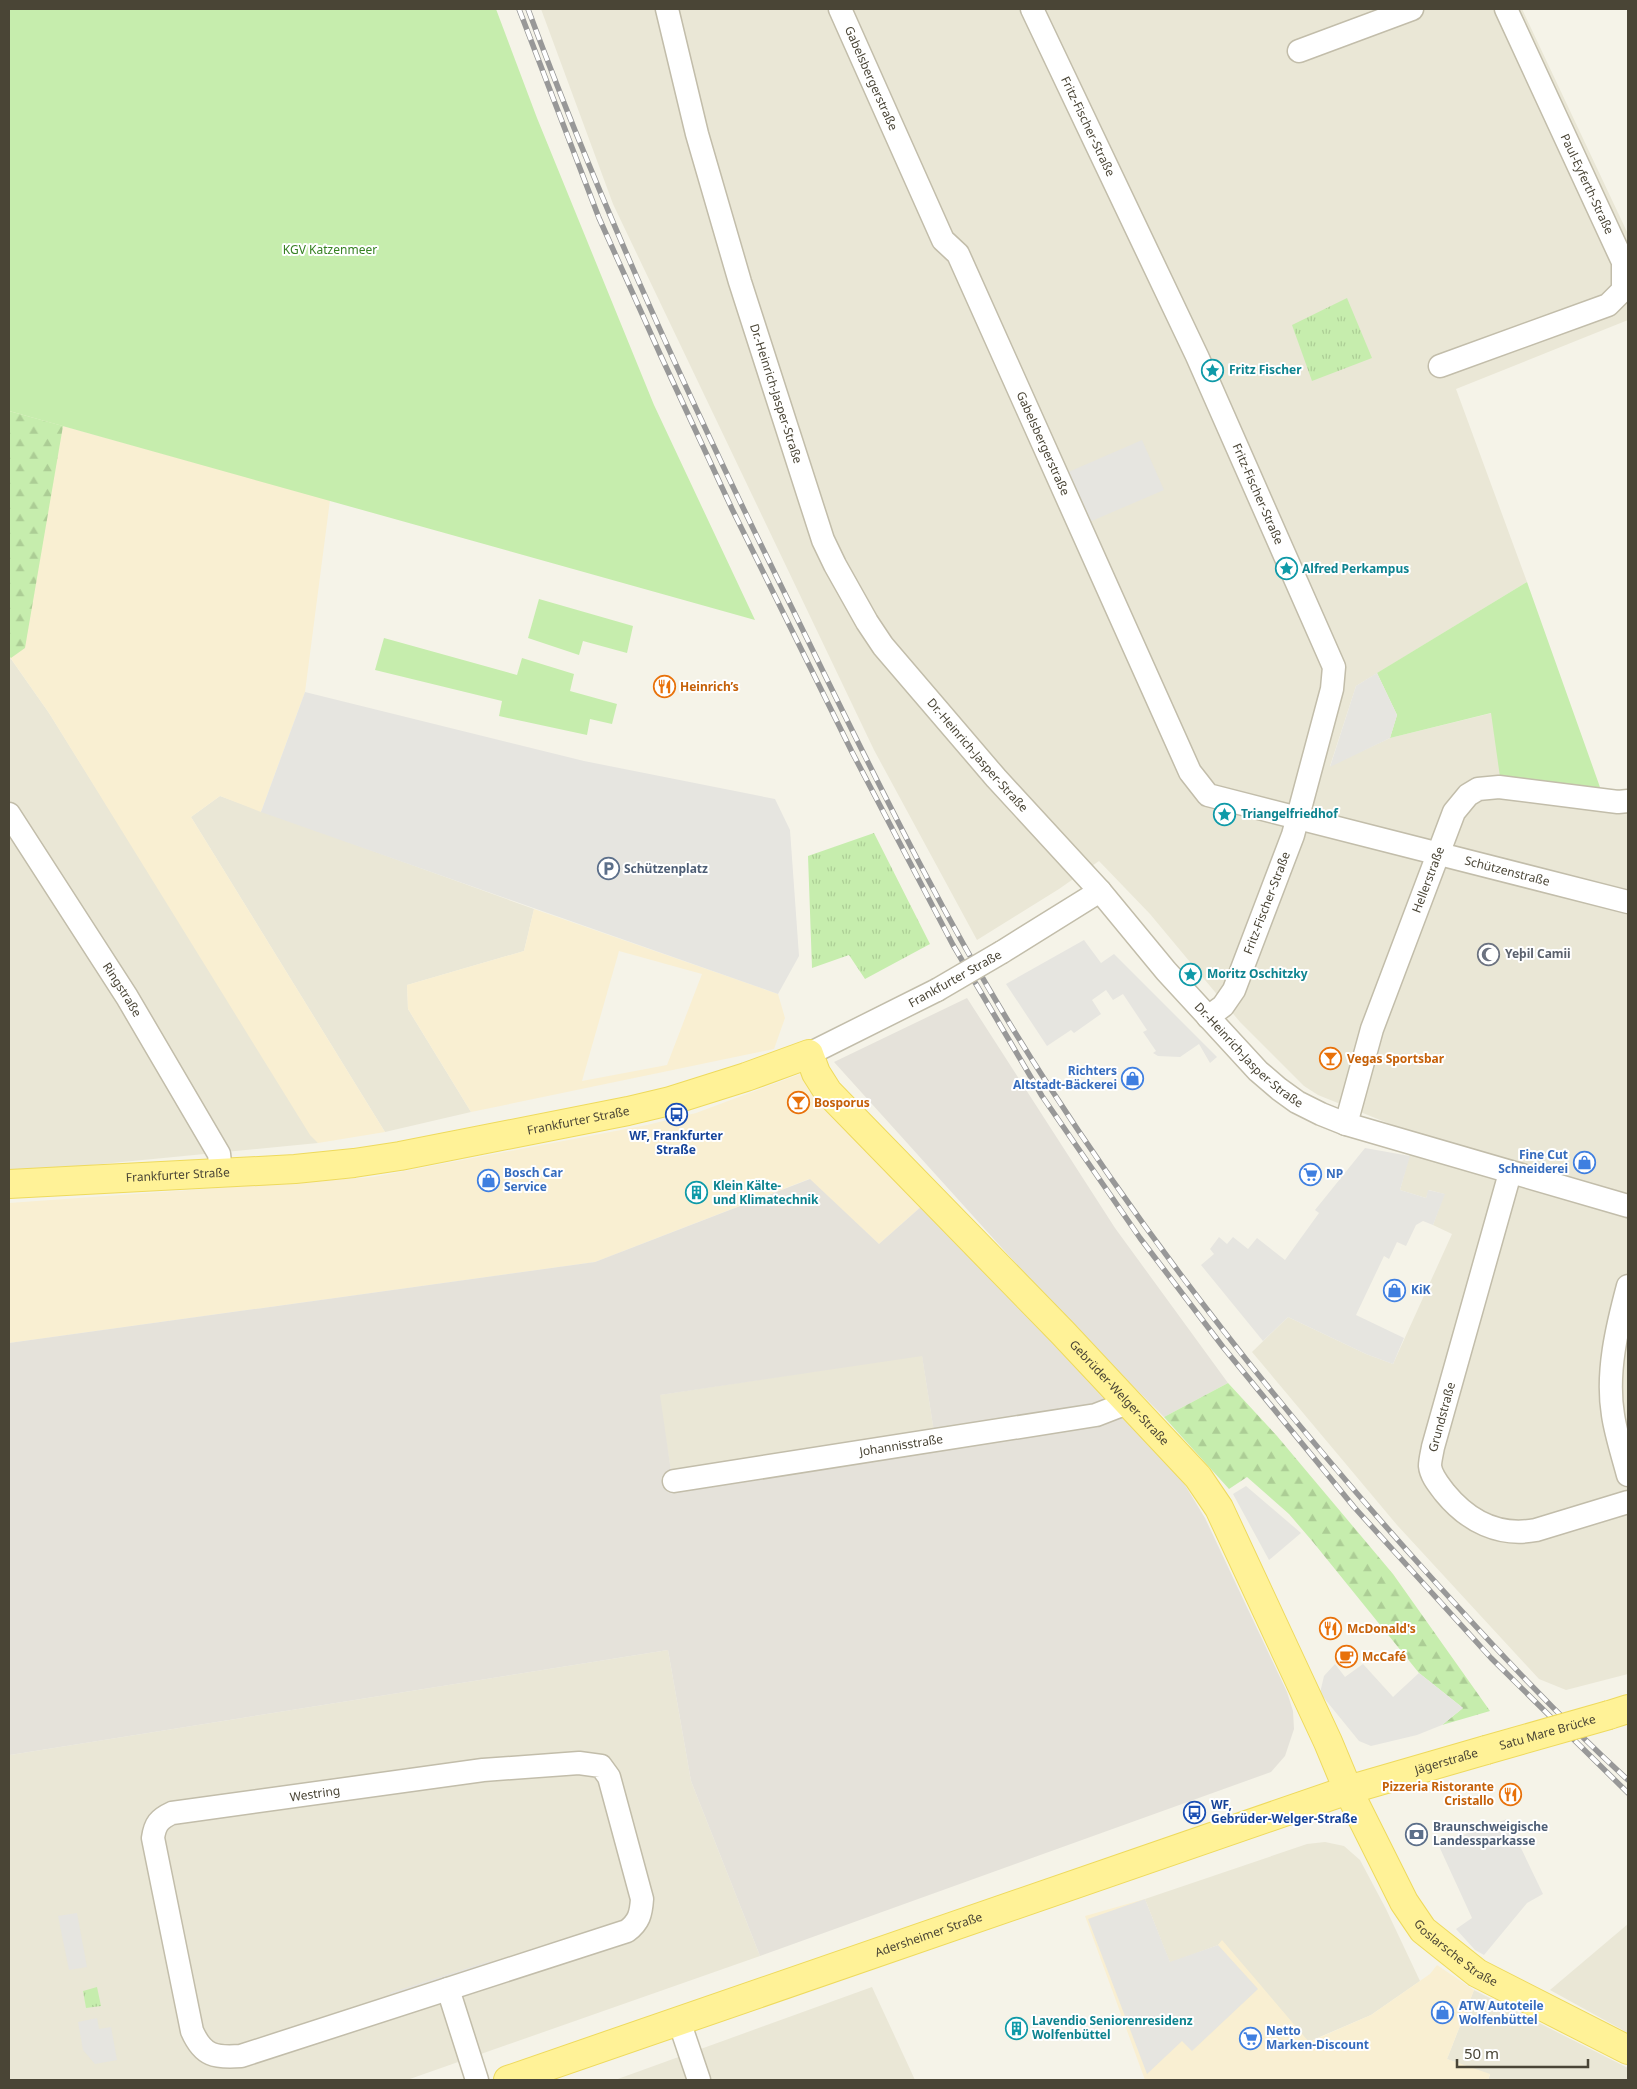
<svg xmlns="http://www.w3.org/2000/svg" width="1637" height="2089" font-family="'Noto Sans',sans-serif">
<style>
.residential{fill:#eae7d6}
.commercial{fill:#f9efd2;fill-rule:evenodd}
.industrial{fill:#e5e2da;fill-rule:evenodd}
.forest{fill:url(#forest-firs)}
.park{fill:url(#park-tufts)}
.garden{fill:#c6edad}
.parking{fill:#e6e5e0}
.lines{fill:none;stroke-linecap:round;stroke-linejoin:round}
.minor-casing{stroke:#c2bdaa;stroke-width:25}
.major-casing{stroke:#eeda5d;stroke-width:30}
.minor{stroke:#fff;stroke-width:22}
.major{stroke:#fff297;stroke-width:28}
.rail-casing{stroke:#989898;stroke-width:5.5}
.rail{stroke:#fff;stroke-width:4;stroke-dasharray:11;stroke-linecap:butt}
.minor-bridge-casing{stroke:#c2bdaa;stroke-width:25;stroke-linecap:butt}
.major-bridge-casing{stroke:#eeda5d;stroke-width:30;stroke-linecap:butt}
.minor-bridge{stroke:#fff;stroke-width:22}
.major-bridge{stroke:#fff297;stroke-width:28}
.labels{text-anchor:middle;stroke-width:4;stroke-linejoin:round;paint-order:stroke}
.street-label{font-size:12px;fill:#4a4536;stroke:#fff}
.park-label{font-size:12px;fill:#378123;stroke:#fff}
.culture-label{font-size:12px;font-weight:bold;fill:#0d838f;stroke:#fff;text-anchor:start}
.food-label{font-size:12px;font-weight:bold;fill:#c56008;stroke:#fff;text-anchor:start}
.service-label{font-size:12px;font-weight:bold;fill:#4e5e75;stroke:#fff;text-anchor:start}
.worship-label{font-size:12px;font-weight:bold;fill:#5b616d;stroke:#fff;text-anchor:start}
.shop-label{font-size:12px;font-weight:bold;fill:#366cbe;stroke:#fff;text-anchor:start}
.transit-label{font-size:12px;font-weight:bold;fill:#164399;stroke:#fff}
</style>
<defs>
<pattern id="forest-firs" width="22" height="20" patternUnits="userSpaceOnUse" patternTransform="scale(1.25)"><rect width="22" height="20" fill="#c6edad"/><path d="M5 1l3.5 6h-7zM16 11l3.5 6h-7z" fill="#accd95"/></pattern>
<pattern id="park-tufts" width="24" height="20" patternUnits="userSpaceOnUse" patternTransform="scale(1.25)"><rect width="24" height="20" fill="#c6edad"/><path d="M3 7l-1-3M5 7V3M7 7l1-3M15 17l-1-3M17 17v-4M19 17l1-3" fill="none" stroke="#accd95"/></pattern>
</defs>
<rect width="100%" height="100%" fill="#f5f3e8"/>
<g class="residential">
<path d="M541,9H1522L1628,234V320L1456,389L1527,582L1356,686L1330,766L1390,738L1492,713L1601,790H1628V1674L1566,1690L1539,1679L1397,1525L1252,1352L1288,1317L1366,1354L1393,1364L1452,1234L1433,1225L1444,1194L1429,1190L1426,1198L1400,1190L1415,1134L1318,1095L1304,1086L1240,1022L1150,914L1099,861L1059,889L977,940L874,750L613,204Z"/>
<path d="M9,656L49,713L318,1143L9,1173Z"/>
<path d="M220,796L534,909L524,951L407,985L408,1009L471,1112L385,1132L191,817Z"/>
<path d="M922,1355L934,1432L671,1472L659,1395Z"/>
<path d="M668,1650L691,1781L760,1956L407,2080H9V1748L10,1755Z"/>
<path d="M1325,1842L1344,1846L1360,1860L1386,1909L1420,1981L1371,2015L1308,2042L1222,1941L1218,1945L1170,1963L1145,1899L1307,1844Z"/>
<path d="M1628,1924V2033L1550,1990Z"/>
<path d="M872,1987L915,2080H615Z"/>
<path d="M1474,1990L1628,2068V2080H1488L1490,2075L1447,2059Z"/>
</g>
<g class="commercial">
<path d="M9,411L330,500L305,692L261,812L220,796L191,817L385,1132L318,1143L310,1135L49,713L9,656Z"/>
<path d="M534,909L778,994L785,1018L774,1049L471,1112L408,1009L407,985L524,951ZM619,951L702,974L667,1065L582,1081Z"/>
<path d="M803,1073L923,1205L879,1244L809,1179L595,1262L9,1343V1203L373,1177L647,1125L696,1113Z"/>
<path d="M1145,1899L1170,1963L1218,1945L1222,1940L1309,2042L1371,2015L1430,1974L1437,1965L1474,1990L1447,2059L1490,2074L1488,2080H1145L1085,1916Z"/>
</g>
<g class="industrial">
<path d="M967,998L1115,1228L1228,1383L1164,1417L1067,1320L834,1062Z"/>
<path d="M810,1179L879,1244L923,1205L1182,1480L1205,1518L1287,1692L1293,1711L1294,1729L1285,1756L1271,1772L760,1956L691,1781L668,1650L10,1755L9,1343L595,1262ZM922,1356L934,1432L671,1471L660,1395Z"/>
</g>
<g class="forest">
<path d="M9,411L63,426L25,648L11,658L9,656Z"/>
<path d="M1228,1383L1277,1436L1393,1574L1490,1711L1442,1725L1463,1708L1419,1673L1313,1542L1289,1514L1247,1477L1229,1489L1164,1417Z"/>
</g>
<g class="park">
<path d="M1347,298L1372,358L1312,381L1292,325Z"/>
<path d="M874,833L930,944L865,979L849,955L812,968L808,856Z"/>
<path d="M97,1987L101,2006L86,2008L83,1991Z"/>
</g>
<g class="garden">
<path d="M9,9H496L537,118L654,405L755,620L9,411Z"/>
<path d="M1527,582L1601,790L1500,777L1491,713L1390,738L1397,715L1377,673Z"/>
<path d="M539,599L633,626L627,653L583,641L579,655L528,638Z"/>
<path d="M384,638L517,675L522,658L574,674L570,691L617,704L612,724L590,719L587,735L499,716L502,701L375,670Z"/>
</g>
<g class="parking">
<path d="M1142,440L1164,490L1080,526L1057,477Z"/>
<path d="M1377,673L1397,715L1390,738L1330,767L1356,686Z"/>
<path d="M305,692L584,761L775,799L790,830L799,956L778,994L261,812Z"/>
<path d="M1084,940L1101,963L1114,954L1217,1057L1210,1063L1199,1044L1180,1057L1158,1056L1153,1053L1156,1051L1143,1032L1147,1030L1123,994L1113,1000L1106,990L1092,1000L1101,1014L1074,1033L1071,1030L1047,1046L1006,984Z"/>
<path d="M1365,1148L1410,1156L1400,1190L1426,1198L1428,1190L1445,1194L1433,1225L1423,1221L1416,1225L1406,1246L1397,1242L1389,1259L1384,1256L1356,1315L1404,1338L1393,1364L1366,1354L1288,1317L1263,1341L1201,1265L1214,1254L1210,1249L1219,1237L1227,1244L1233,1237L1248,1249L1257,1238L1285,1260L1319,1213L1315,1210Z"/>
<path d="M1246,1486L1301,1533L1269,1560L1233,1494Z"/>
<path d="M1335,1664L1345,1677L1363,1664L1393,1697L1419,1673L1463,1708L1442,1725L1417,1735L1371,1746L1359,1741L1320,1693L1324,1676Z"/>
<path d="M1507,1819L1543,1894L1527,1903L1484,1955L1475,1950L1456,1929L1472,1918L1438,1844Z"/>
<path d="M1145,1899L1170,1962L1218,1945L1258,1989L1192,2051L1182,2041L1147,2074L1088,1919Z"/>
<path d="M77,1913L87,1967L69,1970L58,1916Z"/>
<path d="M490,1961L494,1974L395,2006L390,1993Z"/>
<path d="M97,2018L99,2029L111,2027L117,2060L95,2064L83,2050L78,2022Z"/>
</g>
<g class="lines">
<defs>
<g id="minor">
<path id="s1" d="M667,9L697,134L740,282L823,540L835,565L867,622L883,646L996,778L1100,891L1166,971L1258,1071L1279,1089L1297,1102L1321,1114L1346,1124L1628,1206"/>
<path id="s2" d="M840,9L943,240L958,254L1190,772L1208,795L1628,902"/>
<path id="s3" d="M1032,9L1197,356L1334,667L1332,689L1293,835L1234,990L1223,1006L1208,1017"/>
<path d="M1299,51L1412,9"/>
<path d="M1440,366L1608,305L1623,290V262L1506,9"/>
<path id="s4" d="M9,814L127,997L219,1154L221,1172"/>
<path d="M1002,952L1100,891"/>
<path d="M809,1054L937,990"/>
<path id="s5" d="M1346,1124L1372,1029L1454,812L1468,795L1478,789L1499,787L1618,802L1628,801"/>
<path d="M1510,1173L1433,1447C1432,1453 1430,1460 1430,1466C1431,1476 1439,1485 1445,1493C1468,1521 1499,1537 1536,1530L1628,1502"/>
<path d="M1628,1286C1617,1327 1606,1373 1613,1415C1616,1435 1623,1456 1628,1475"/>
<path id="s6" d="M674,1481L1096,1415L1127,1403"/>
<path d="M579,1763L601,1766L609,1777L642,1899C641,1914 639,1922 627,1931L241,2056C215,2058 203,2056 192,2031L153,1838C155,1824 159,1819 172,1813L483,1770Z"/>
<path d="M448,1989L477,2080"/>
<path d="M679,2021L699,2080"/>
</g>
<g id="major">
<path id="s7" d="M9,1184L295,1169L354,1163L400,1156L628,1111L670,1101L746,1077L809,1054L816,1073L828,1092L1062,1332L1198,1477L1219,1508L1328,1742L1348,1790L1404,1902L1423,1930L1477,1973L1628,2050"/>
<path d="M1609,1715L1628,1709"/>
<path id="s8" d="M508,2080L1348,1790L1486,1750"/>
</g>
</defs>
<use href="#minor" class="minor-casing"/>
<use href="#major" class="major-casing"/>
<use href="#minor" class="minor"/>
<use href="#major" class="major"/>
<defs>
<g id="rail">
<path d="M519,9L599,218L660,354L732,509L852,752L953,945L1042,1096L1140,1238L1223,1347L1354,1507L1491,1658L1628,1793"/>
<path d="M528,9C604,214 695,412 792,608C871,769 949,933 1047,1083C1160,1258 1290,1421 1429,1575C1493,1646 1558,1716 1628,1780"/>
</g>
</defs>
<use href="#rail" class="rail-casing"/>
<use href="#rail" class="rail"/>
<defs>
<path id="minor-bridge" d="M937,990L1002,952"/>
<g id="major-bridge">
<path id="s9" d="M1486,1750L1609,1715"/>
</g>
</defs>
<use href="#minor-bridge" class="minor-bridge-casing"/>
<use href="#major-bridge" class="major-bridge-casing"/>
<use href="#minor-bridge" class="minor-bridge"/>
<use href="#major-bridge" class="major-bridge"/>
</g>
<defs>
<symbol id="sight-ring" viewBox="-11 -11 22 22"><circle r="9.5" fill="#fff" stroke="#0f9aa8" stroke-width="1.5"/><path d="M0-6L1.8-2.2L6-1.7L2.9 1.2L3.7 5.4L0 3.3L-3.7 5.4L-2.9 1.2L-6-1.7L-1.8-2.2Z" fill="#0f9aa8"/></symbol>
<symbol id="restaurant-ring" viewBox="-11 -11 22 22"><circle r="9.5" fill="#fff" stroke="#e8710a" stroke-width="1.5"/><path d="M-5-6h1v4h1v-4h1v4h1v-4h1v5L-1.5 .5V6h-2V.5L-5-1ZM5-6V6H3V1.5H1.5Q1.5-4 5-6Z" fill="#e8710a"/></symbol>
<symbol id="parking-ring" viewBox="-11 -11 22 22"><circle r="9.5" fill="#fff" stroke="#5c6f8a" stroke-width="1.5"/><path d="M-3.5-5.5H1a3.5 3.5 0 0 1 0 7H-1V5.5H-3.5ZM-1-3.4V-.6H.8a1.4 1.4 0 0 0 0-2.8Z" fill="#5c6f8a"/></symbol>
<symbol id="mosque-ring" viewBox="-11 -11 22 22"><circle r="9.5" fill="#fff" stroke="#6b7280" stroke-width="1.5"/><path d="M3.5-4.9A6 6 0 1 0 3.5 4.9A5 5 0 1 1 3.5-4.9Z" fill="#6b7280"/></symbol>
<symbol id="bar-ring" viewBox="-11 -11 22 22"><circle r="9.5" fill="#fff" stroke="#e8710a" stroke-width="1.5"/><path d="M-6-5H6L.8 .8V4.5H3.5V6h-7V4.5H-.8V.8Z" fill="#e8710a"/></symbol>
<symbol id="shop-ring" viewBox="-11 -11 22 22"><circle r="9.5" fill="#fff" stroke="#3f7fe0" stroke-width="1.5"/><path d="M-5-2.5h2.3a2.7 3.5 0 0 1 5.4 0H5L5.5 6h-11ZM-1.5-2.5h3a1.5 2.3 0 0 0-3 0Z" fill="#3f7fe0"/></symbol>
<symbol id="bus-ring" viewBox="-11 -11 22 22"><circle r="9.5" fill="#fff" stroke="#1a4fb4" stroke-width="1.5"/><path d="M-5-6H5V4H4V6H2V4H-2V6H-4V4H-5ZM-3.5-4V0h7V-4ZM-3.5 1.2v1.5H-2V1.2ZM2 1.2v1.5H3.5V1.2Z" fill="#1a4fb4"/></symbol>
<symbol id="supermarket-ring" viewBox="-11 -11 22 22"><circle r="9.5" fill="#fff" stroke="#3f7fe0" stroke-width="1.5"/><path d="M-6-5.5h2.5l.6 2H6L4.5 2H-2.5L-4.4-4H-6ZM-1.5 3.2a1.3 1.3 0 1 0 .1 0ZM3 3.2a1.3 1.3 0 1 0 .1 0Z" fill="#3f7fe0"/></symbol>
<symbol id="building-ring" viewBox="-11 -11 22 22"><circle r="9.5" fill="#fff" stroke="#0f9aa8" stroke-width="1.5"/><path d="M-4-6H4V6H1V3H-1V6H-4ZM-2.5-4.3h1.7v1.8h-1.7ZM.8-4.3h1.7v1.8H.8ZM-2.5-1h1.7V.8h-1.7ZM.8-1h1.7V.8H.8Z" fill="#0f9aa8"/></symbol>
<symbol id="cafe-ring" viewBox="-11 -11 22 22"><circle r="9.5" fill="#fff" stroke="#e8710a" stroke-width="1.5"/><path d="M-5.5-4.5H6V0H3Q3 3.5 0 3.5H-2.5Q-5.5 3.5-5.5 0ZM3-3.2v2h1.7v-2ZM-6 4.5H4V6H-6Z" fill="#e8710a"/></symbol>
<symbol id="bank-ring" viewBox="-11 -11 22 22"><circle r="9.5" fill="#fff" stroke="#5c6f8a" stroke-width="1.5"/><path d="M-6-4H6V4H-6ZM0-2.3a2.3 2.3 0 1 0 0 4.6a2.3 2.3 0 1 0 0-4.6Z" fill="#5c6f8a"/></symbol>
</defs>
<g fill-rule="evenodd">
<use href="#sight-ring" x="1200" y="358" width="25" height="25"/>
<use href="#sight-ring" x="1274" y="556" width="25" height="25"/>
<use href="#restaurant-ring" x="652" y="674" width="25" height="25"/>
<use href="#sight-ring" x="1212" y="802" width="25" height="25"/>
<use href="#parking-ring" x="596" y="856" width="25" height="25"/>
<use href="#mosque-ring" x="1476" y="942" width="25" height="25"/>
<use href="#sight-ring" x="1178" y="962" width="25" height="25"/>
<use href="#bar-ring" x="1318" y="1046" width="25" height="25"/>
<use href="#shop-ring" x="1120" y="1066" width="25" height="25"/>
<use href="#bar-ring" x="786" y="1090" width="25" height="25"/>
<use href="#bus-ring" x="664" y="1102" width="25" height="25"/>
<use href="#shop-ring" x="1572" y="1150" width="25" height="25"/>
<use href="#supermarket-ring" x="1298" y="1162" width="25" height="25"/>
<use href="#shop-ring" x="476" y="1168" width="25" height="25"/>
<use href="#building-ring" x="684" y="1180" width="25" height="25"/>
<use href="#shop-ring" x="1382" y="1278" width="25" height="25"/>
<use href="#restaurant-ring" x="1318" y="1616" width="25" height="25"/>
<use href="#cafe-ring" x="1334" y="1644" width="25" height="25"/>
<use href="#restaurant-ring" x="1498" y="1782" width="25" height="25"/>
<use href="#bus-ring" x="1182" y="1800" width="25" height="25"/>
<use href="#bank-ring" x="1404" y="1822" width="25" height="25"/>
<use href="#shop-ring" x="1430" y="2000" width="25" height="25"/>
<use href="#building-ring" x="1004" y="2016" width="25" height="25"/>
<use href="#supermarket-ring" x="1238" y="2026" width="25" height="25"/>
</g>
<g class="labels">
<g class="street-label">
<text dy="4" stroke="none"><textPath href="#s2" startOffset="76">Gabelsbergerstraße</textPath></text>
<text dy="4" stroke="none"><textPath href="#s3" startOffset="130">Fritz-Fischer-Straße</textPath></text>
<text transform="translate(1587 184) rotate(65)" y="4">Paul-Eyferth-Straße</text>
<text dy="4" stroke="none"><textPath href="#s1" startOffset="400">Dr.-Heinrich-Jasper-Straße</textPath></text>
<text dy="4" stroke="none"><textPath href="#s2" startOffset="481">Gabelsbergerstraße</textPath></text>
<text dy="4" stroke="none"><textPath href="#s3" startOffset="535">Fritz-Fischer-Straße</textPath></text>
<text dy="4" stroke="none"><textPath href="#s1" startOffset="820">Dr.-Heinrich-Jasper-Straße</textPath></text>
<text dy="4" stroke="none"><textPath href="#s2" startOffset="1179">Schützenstraße</textPath></text>
<text dy="4" stroke="none"><textPath href="#s5" startOffset="258">Hellerstraße</textPath></text>
<text transform="translate(1267 903) rotate(-69)" y="4">Fritz-Fischer-Straße</text>
<text transform="translate(955 979) rotate(-29)" y="4">Frankfurter Straße</text>
<text dy="4" stroke="none"><textPath href="#s4" startOffset="209">Ringstraße</textPath></text>
<text dy="4" stroke="none"><textPath href="#s1" startOffset="1225">Dr.-Heinrich-Jasper-Straße</textPath></text>
<text dy="4" stroke="none"><textPath href="#s7" startOffset="574">Frankfurter Straße</textPath></text>
<text dy="4" stroke="none"><textPath href="#s7" startOffset="169">Frankfurter Straße</textPath></text>
<text dy="4" stroke="none"><textPath href="#s7" startOffset="1276">Gebrüder-Welger-Straße</textPath></text>
<text transform="translate(1442 1417) rotate(-75)" y="4">Grundstraße</text>
<text dy="4" stroke="none"><textPath href="#s6" startOffset="230">Johannisstraße</textPath></text>
<text dy="4" stroke="none"><textPath href="#s9" startOffset="64">Satu Mare Brücke</textPath></text>
<text dy="4" stroke="none"><textPath href="#s8" startOffset="991">Jägerstraße</textPath></text>
<text transform="translate(315 1794) rotate(-8)" y="4">Westring</text>
<text dy="4" stroke="none"><textPath href="#s8" startOffset="445">Adersheimer Straße</textPath></text>
<text dy="4" stroke="none"><textPath href="#s7" startOffset="1938">Goslarsche Straße</textPath></text>
</g>
<g class="park-label">
<text x="330" y="254">KGV Katzenmeer</text>
</g>
<g class="culture-label">
<text x="1229" y="374">Fritz Fischer</text>
<text x="1302" y="573">Alfred Perkampus</text>
<text x="1241" y="818">Triangelfriedhof</text>
<text x="1207" y="978">Moritz Oschitzky</text>
<text x="713" y="1190">Klein Kälte-<tspan x="713" dy="14">und Klimatechnik</tspan></text>
<text x="1032" y="2025">Lavendio Seniorenresidenz<tspan x="1032" dy="14">Wolfenbüttel</tspan></text>
</g>
<g class="food-label">
<text x="680" y="691">Heinrich’s</text>
<text x="1347" y="1063">Vegas Sportsbar</text>
<text x="814" y="1107">Bosporus</text>
<text x="1347" y="1633">McDonald's</text>
<text x="1362" y="1661">McCafé</text>
<text x="1494" y="1791" text-anchor="end">Pizzeria Ristorante<tspan x="1494" dy="14">Cristallo</tspan></text>
</g>
<g class="service-label">
<text x="624" y="873">Schützenplatz</text>
<text x="1433" y="1831">Braunschweigische<tspan x="1433" dy="14">Landessparkasse</tspan></text>
</g>
<g class="worship-label">
<text x="1505" y="958">Yeþil Camii</text>
</g>
<g class="shop-label">
<text x="1117" y="1075" text-anchor="end">Richters<tspan x="1117" dy="14">Altstadt-Bäckerei</tspan></text>
<text x="1568" y="1159" text-anchor="end">Fine Cut<tspan x="1568" dy="14">Schneiderei</tspan></text>
<text x="504" y="1177">Bosch Car<tspan x="504" dy="14">Service</tspan></text>
<text x="1326" y="1178">NP</text>
<text x="1411" y="1294">KiK</text>
<text x="1459" y="2010">ATW Autoteile<tspan x="1459" dy="14">Wolfenbüttel</tspan></text>
<text x="1266" y="2035">Netto<tspan x="1266" dy="14">Marken-Discount</tspan></text>
</g>
<g class="transit-label">
<text x="676" y="1140">WF, Frankfurter<tspan x="676" dy="14">Straße</tspan></text>
<text x="1211" y="1809" text-anchor="start">WF,<tspan x="1211" dy="14">Gebrüder-Welger-Straße</tspan></text>
</g>
</g>
<rect width="1637" height="2089" fill="none" stroke="#4a4536" stroke-width="20"/>
<path d="M1457 2059v8h131v-8" fill="none" stroke="#4a4536" stroke-width="2.5"/>
<text x="1464" y="2059" font-size="15" fill="#4a4536" stroke="#ffffff" stroke-width="4" paint-order="stroke">50 m</text>
</svg>
